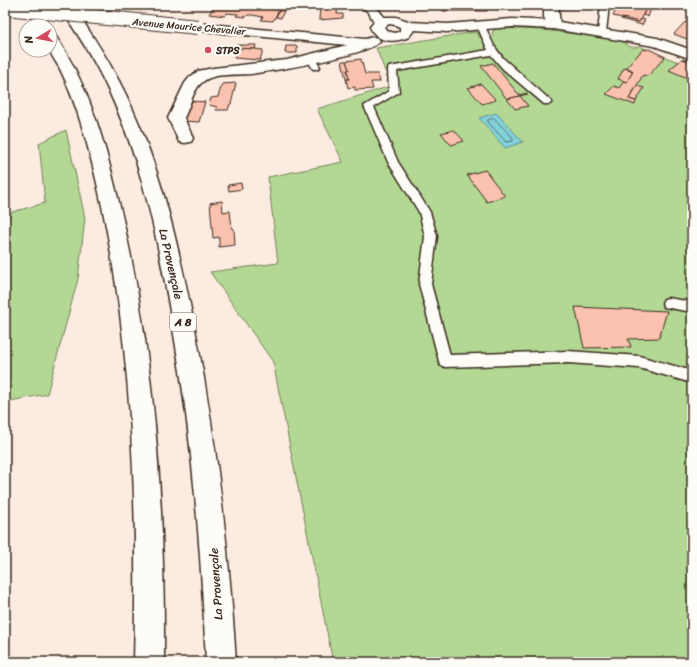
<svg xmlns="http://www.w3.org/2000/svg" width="697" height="667" font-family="Sriracha,sans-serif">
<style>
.green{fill:#b2d894;stroke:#768159}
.water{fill:#82d2dc;stroke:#668f90}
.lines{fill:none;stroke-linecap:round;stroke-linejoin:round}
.shore{stroke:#576d6a;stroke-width:1}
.building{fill:#fbc3af;stroke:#3b2a1e}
.service-casing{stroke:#3b2a1e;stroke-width:3}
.minor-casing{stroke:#3b2a1e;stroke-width:3}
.tertiary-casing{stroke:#3b2a1e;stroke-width:3}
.motorway-casing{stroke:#3b2a1e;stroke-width:3}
.service{fill:#fdfcf7;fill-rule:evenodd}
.minor{fill:#fdfcf7;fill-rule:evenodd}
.tertiary{fill:#fdfcf7;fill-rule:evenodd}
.motorway{fill:#fdfcf7;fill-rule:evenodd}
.minor-bridge-casing{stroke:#3b2a1e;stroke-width:16;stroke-linecap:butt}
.minor-bridge{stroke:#fdfcf7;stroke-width:14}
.poi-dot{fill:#d1495b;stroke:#fdfcf7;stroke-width:1.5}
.labels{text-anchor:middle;stroke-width:4;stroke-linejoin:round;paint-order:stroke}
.far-street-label{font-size:10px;fill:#3b2a1e;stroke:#fdfcf7}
.far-poi-label{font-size:10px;font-weight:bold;fill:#3b2a1e;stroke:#fdfcf7;text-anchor:start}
.shield{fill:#fdfcf7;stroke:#75695f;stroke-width:1}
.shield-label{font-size:11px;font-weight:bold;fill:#3b2a1e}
.street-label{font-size:12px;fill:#3b2a1e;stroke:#fdfcf7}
</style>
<rect width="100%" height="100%" fill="#fcebe1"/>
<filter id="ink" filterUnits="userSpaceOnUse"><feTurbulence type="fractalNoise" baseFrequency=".025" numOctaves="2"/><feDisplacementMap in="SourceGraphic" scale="8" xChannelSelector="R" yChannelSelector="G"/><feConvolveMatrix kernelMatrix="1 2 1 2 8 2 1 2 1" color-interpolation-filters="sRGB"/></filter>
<g filter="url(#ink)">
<g class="green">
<path d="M497,28L543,30L622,40C627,46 632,49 639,46L678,62L682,59L692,62V662H333L273,362L210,272L278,263L268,177L343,162L317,109L391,86L376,48L474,32L478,33L479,37L493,36L492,32Z"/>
<path d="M66,130L85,218L78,279L47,394L5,402V221L12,212L45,203L39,143Z"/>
</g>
<path class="water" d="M496,113L523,142L505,148L479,118Z"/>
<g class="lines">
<path class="shore" d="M494,118L513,138V141L506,142L488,122V120Z"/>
</g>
<g class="building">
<path d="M215,5H242L279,10L273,21L261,20L263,17L252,15H248L246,17L236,16L238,14L227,13L225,16L209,14Z"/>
<path d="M242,5H266L264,8Z"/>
<path d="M320,5H338L337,14H343V18L319,20Z"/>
<path d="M441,5H507L488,6L487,11H443Z"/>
<path d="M619,5H648L639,22L613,16Z"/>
<path d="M648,5L652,6L648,17L643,15Z"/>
<path d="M279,11H284L281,18L276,17Z"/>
<path d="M622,18L639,22L641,19L645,20L642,25L621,19Z"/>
<path d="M685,22L692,24V41L674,34Z"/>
<path d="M237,45H256L255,49L237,48Z"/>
<path d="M286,46H297V53H285Z"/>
<path d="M237,48L255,49L263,50L260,60L234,58Z"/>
<path d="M643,49L646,50L649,49L665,57L648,76L643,75L629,99L636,101L635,105L606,94L614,86L619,88L624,81L627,82L633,71L627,67Z"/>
<path d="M361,59L365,74H378L380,82H371L373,89L355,90V87L348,88L346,79H349L347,70H349L346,61Z"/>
<path d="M682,59L692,62V80L669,70Z"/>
<path d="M342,61H346L349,70H347L349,79H346Z"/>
<path d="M493,63L519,95L527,93L528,94L507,99L481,66Z"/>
<path d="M624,68L633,71L627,82L618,79Z"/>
<path d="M236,83L231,104H230L228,110H216L217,107L209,105L211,98L218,97L222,84Z"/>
<path d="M481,84L496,100L482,104L468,88Z"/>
<path d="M637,86L644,88L636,101L629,99Z"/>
<path d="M520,96L528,106L515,109L507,99Z"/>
<path d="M192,101L205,102L199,122L183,121L182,119Z"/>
<path d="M454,130L464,141L451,145L441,133Z"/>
<path d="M485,170L505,196L487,202L467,175Z"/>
<path d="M241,183L242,189L229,191L228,185Z"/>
<path d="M222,201L223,212L230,211L232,229H234L235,245L219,247V237L213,238L210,203Z"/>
<path d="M575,307L667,311L659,338L628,339L631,347L584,348Z"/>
</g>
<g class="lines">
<defs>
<g id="service">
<path d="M548,5H569C564,9 553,9 548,5Z"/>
<path d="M601,5H609L606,32L602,34L598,32Z"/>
<path d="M477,22H483L494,46L503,58L550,100L552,102L550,104H544L503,69L491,55L397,71L399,92L374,107L398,162L430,212L437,236L431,284L450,355L568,351L639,356L692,371V383L639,368L568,363L445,367L440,365L419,284L425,236L419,212L388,162L364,106L389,91L388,69L389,67L488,50L476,24Z"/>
<path d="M311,56L314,57L320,67L319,69H313L307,59Z"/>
<path d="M668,298L692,302V312L664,307L662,303L664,299Z"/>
</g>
<g id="minor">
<path d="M544,5H558L560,25L558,28L553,29L548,28L544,17Z"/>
<path d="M198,23L365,39L373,37L378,38L380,41C371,55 272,71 251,74C238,75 214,73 204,81C193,88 190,107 184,118L193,138L191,142L185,143L179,142L168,118L185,83L190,77L198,71L213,68L287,60L347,45L193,30L191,27L193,24Z"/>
</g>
<path id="tertiary" d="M360,5H375L384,17H396L411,22L447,24L512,19L553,21L657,38L692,50V59L654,46L553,29L512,27L447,32L414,30L409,37C394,43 377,43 370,27L374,22L369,13ZM389,24L395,25L400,27V31L395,33L387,31L384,27Z"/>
<g id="motorway">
<path d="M22,5H36L50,26H36Z"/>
<path d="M58,5H72C89,30 105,54 119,81C160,159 179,248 196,334C217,443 229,551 236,662H206C201,552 193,443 174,335C160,249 143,160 104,81C91,54 75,30 58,5Z"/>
<path d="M50,34L55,35C87,82 104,139 117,194C155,346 165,506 164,662H134C138,512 133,359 103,211C96,177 88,144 77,111C72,97 67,83 60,69C57,63 51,56 50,50C49,45 50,39 50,34Z"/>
</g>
</defs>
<use href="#service" class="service-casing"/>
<use href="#minor" class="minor-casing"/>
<use href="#tertiary" class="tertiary-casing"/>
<use href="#motorway" class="motorway-casing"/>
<use href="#service" class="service"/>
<use href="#minor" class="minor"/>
<use href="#tertiary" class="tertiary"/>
<use href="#motorway" class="motorway"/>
<defs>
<path id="minor-bridge" d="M5,8L198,27"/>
</defs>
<use href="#minor-bridge" class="minor-bridge-casing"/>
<use href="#minor-bridge" class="minor-bridge"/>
</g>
</g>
<circle class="poi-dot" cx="208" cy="50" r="4"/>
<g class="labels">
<g class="far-street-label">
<text transform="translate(189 26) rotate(5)" y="4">Avenue Maurice Chevalier</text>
</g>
<g class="far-poi-label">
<text x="216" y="54">STPS</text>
</g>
<rect class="shield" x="170" y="313" width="26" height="18" rx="3"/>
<g class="shield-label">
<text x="183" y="326">A 8</text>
</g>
<g class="street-label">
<text transform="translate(171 264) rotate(77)" y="4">La Provençale</text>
<text transform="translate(216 584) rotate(-94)" y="4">La Provençale</text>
</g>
</g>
<rect width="697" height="667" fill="none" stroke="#fdfcf7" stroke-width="20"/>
<rect x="10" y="10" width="677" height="647" fill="none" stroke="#3b2a1e" stroke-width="1.5" filter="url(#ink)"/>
<g transform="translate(38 38) rotate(260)"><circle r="19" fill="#fdfcf7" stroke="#afa8a0"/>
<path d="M0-3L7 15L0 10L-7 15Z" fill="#d1495b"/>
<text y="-6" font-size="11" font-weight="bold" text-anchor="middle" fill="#3b2a1e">N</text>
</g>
</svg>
